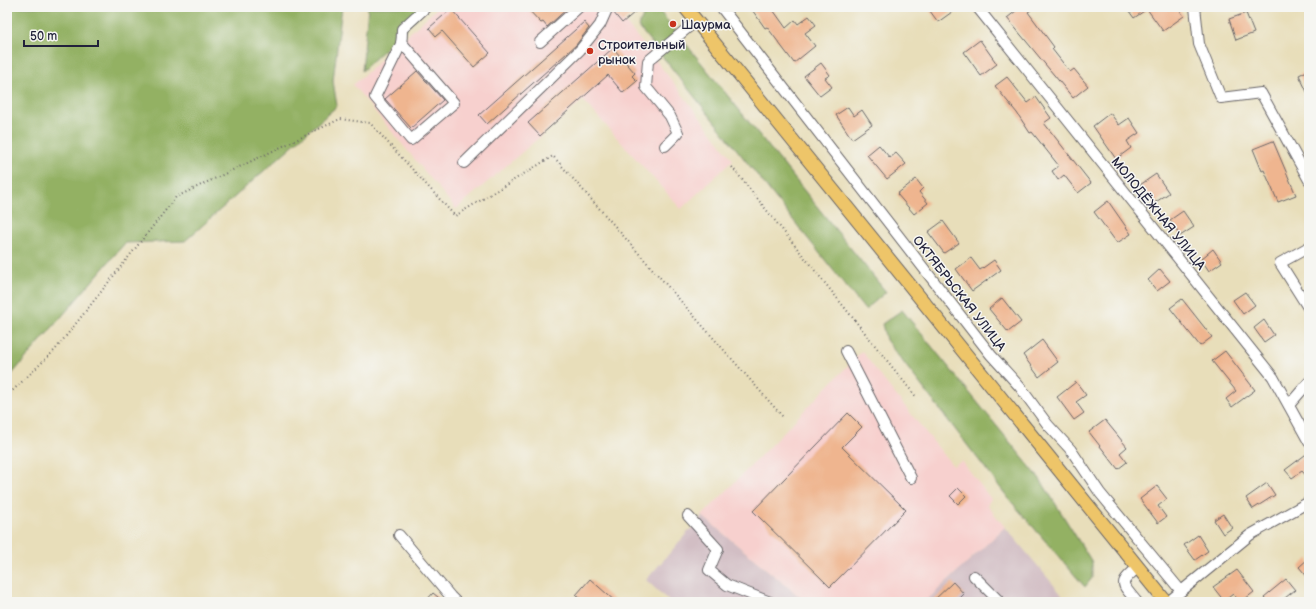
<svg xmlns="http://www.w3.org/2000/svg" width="1316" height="609" font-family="'Balsamiq Sans',sans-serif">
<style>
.built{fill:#f7d0ce}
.industrial{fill:#d2bec4}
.forest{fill:#93b164;stroke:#5a6a50}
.building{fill:#efb58f}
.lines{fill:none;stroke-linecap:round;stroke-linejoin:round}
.minor-casing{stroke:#676467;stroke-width:12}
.major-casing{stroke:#676467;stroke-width:15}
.path{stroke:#676467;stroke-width:2;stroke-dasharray:1 3;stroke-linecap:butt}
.minor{stroke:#fff;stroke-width:10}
.major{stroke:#eec569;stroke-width:13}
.poi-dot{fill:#c8321e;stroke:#f6f6f2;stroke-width:1.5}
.labels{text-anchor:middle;stroke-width:3;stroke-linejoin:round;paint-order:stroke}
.poi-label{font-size:13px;fill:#22223b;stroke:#f6f6f2;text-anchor:start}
.street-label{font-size:13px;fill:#22223b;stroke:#f6f6f2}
</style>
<rect width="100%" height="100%" fill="#f6f6f2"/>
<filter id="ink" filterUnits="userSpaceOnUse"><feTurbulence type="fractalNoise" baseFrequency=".025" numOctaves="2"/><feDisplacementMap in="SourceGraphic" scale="8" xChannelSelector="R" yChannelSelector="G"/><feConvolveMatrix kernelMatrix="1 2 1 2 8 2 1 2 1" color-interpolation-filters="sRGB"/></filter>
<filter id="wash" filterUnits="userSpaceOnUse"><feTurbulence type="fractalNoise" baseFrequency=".012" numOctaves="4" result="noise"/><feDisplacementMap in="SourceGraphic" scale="16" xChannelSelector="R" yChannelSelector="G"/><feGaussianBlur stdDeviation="0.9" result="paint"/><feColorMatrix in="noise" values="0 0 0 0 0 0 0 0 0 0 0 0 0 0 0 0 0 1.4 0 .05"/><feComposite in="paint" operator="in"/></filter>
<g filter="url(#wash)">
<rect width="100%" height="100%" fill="#e8deba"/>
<g class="built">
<path d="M438,7H612L645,46L733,160L681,209L583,100L456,209L353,85Z"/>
<path d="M862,351L878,373L953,466L962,461L991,499L987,505L1005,527L925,602H806L702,516Z"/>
</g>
<g class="industrial">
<path d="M702,516L806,602H670L646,580Z"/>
<path d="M1005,527L1068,602H925Z"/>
</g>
<g class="forest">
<path d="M7,7H342L333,81L337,106L185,241L125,243L7,380Z"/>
<path d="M368,7H428L362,71Z"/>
<path d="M657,8L886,292L865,310L638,26L644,15Z"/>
<path d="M902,310L1040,479L1092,562V578L1085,587L1009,499L886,340L882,324Z"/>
</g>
<g id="blocks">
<g class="building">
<path d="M526,7H569L547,27L543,22L541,23Z"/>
<path d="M617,7H641L622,23L613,12Z"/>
<path d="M750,7H771L786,28L795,20L798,24L809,16L816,25L805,33L815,46L794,63L767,27L765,28Z"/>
<path d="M927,7H949L952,12L938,22Z"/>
<path d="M1021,7H1035L1028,12L1054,47L1052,49L1070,72L1074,69L1088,86L1073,98L1007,18Z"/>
<path d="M1126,7H1177L1184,16L1163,31L1147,9L1134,18Z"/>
<path d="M451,9L490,53L474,67L442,31L436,36L429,28Z"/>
<path d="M1246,13L1254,33L1236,40L1229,19Z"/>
<path d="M584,22L589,28L576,45L487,124L479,115Z"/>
<path d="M980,40L997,64L981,76L964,52Z"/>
<path d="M613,48L635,73L632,76L637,81L623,93L608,75L540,136L528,123Z"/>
<path d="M821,63L830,75L825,78L832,87L820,96L804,76Z"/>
<path d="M1309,70V96L1299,75Z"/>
<path d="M417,71L443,100L411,128L385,99Z"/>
<path d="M1007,77L1028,103L1036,97L1051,118L1044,123L1091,183L1078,193L1064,175L1058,180L1052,171L1059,166L1032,132L1030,133L1017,113L995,86Z"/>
<path d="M848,107L854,116L862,110L872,125L852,139L836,115Z"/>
<path d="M1110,113L1119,125L1129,118L1139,133L1127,141L1131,148L1116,159L1093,126Z"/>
<path d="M1273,141L1296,195L1278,202L1264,170L1262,171L1253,149Z"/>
<path d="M879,145L890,158L896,153L906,164L887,179L867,155Z"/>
<path d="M1156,174L1169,193L1153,204L1140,185Z"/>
<path d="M916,179L923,188L919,192L928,203L914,214L897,194Z"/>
<path d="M1108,201L1131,234L1117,243L1094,212Z"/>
<path d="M1183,211L1194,227L1180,236L1170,220Z"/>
<path d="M943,221L959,243L944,253L928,232Z"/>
<path d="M1213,249L1222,262L1209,271L1201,259Z"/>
<path d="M971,258L980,270L994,260L1001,270L972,291L956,269Z"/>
<path d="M1160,269L1170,281L1157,291L1148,280Z"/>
<path d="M1245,292L1255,305L1243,314L1233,300Z"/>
<path d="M1002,298L1021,322L1008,332L989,309Z"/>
<path d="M1182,299L1212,337L1200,346L1170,308Z"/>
<path d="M1264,320L1274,335L1264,342L1254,328Z"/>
<path d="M1042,340L1058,362L1039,377L1023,355Z"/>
<path d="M1225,351L1255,390L1232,407L1226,399L1236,391L1212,361Z"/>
<path d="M1076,382L1086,395L1076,402L1084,413L1074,420L1057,397Z"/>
<path d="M848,413L862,427L842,447L906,510L830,587L753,511Z"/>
<path d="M1105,420L1127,447L1120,453L1127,462L1118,469L1089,432Z"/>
<path d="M1309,452V479L1302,471L1292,478L1285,470Z"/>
<path d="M1267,483L1275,495L1253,509L1246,498Z"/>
<path d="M1157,486L1167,499L1158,506L1166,517L1158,523L1140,499Z"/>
<path d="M958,488L966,496L958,504L950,496Z"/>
<path d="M1223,514L1232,528L1223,534L1214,520Z"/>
<path d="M1198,535L1208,551L1195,560L1184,545Z"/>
<path d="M1309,558V579L1299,567Z"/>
<path d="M1237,570L1254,592L1241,602H1240L1233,594L1224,601L1213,587Z"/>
<path d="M590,579L616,602H584L576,595Z"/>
<path d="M1286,579L1295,590L1280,602H1268L1264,597Z"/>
<path d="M953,582L964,594L956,602H932Z"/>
<path d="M433,593L444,602H425Z"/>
</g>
</g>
</g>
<g filter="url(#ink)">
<use href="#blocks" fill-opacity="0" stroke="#676467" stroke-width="1"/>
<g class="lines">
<defs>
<g id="minor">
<path d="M721,7L991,355L1020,387L1048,425L1071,450L1100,493L1181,591"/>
<path d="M977,7L1273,377L1309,442"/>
<path d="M1195,7L1199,44L1221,98L1261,93L1309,180"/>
<path d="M401,42L454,103L411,140L375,97L401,44C402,38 402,34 402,29L426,7"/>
<path d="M540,42L579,7"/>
<path d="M665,146L678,133L670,116L646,87L648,61L696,21"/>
<path d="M464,163L580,50L600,25L608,7"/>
<path d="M1309,247L1280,263L1309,309"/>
<path d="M846,351L911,478"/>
<path d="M1289,405L1309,382"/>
<path d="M688,516L718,549L709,570L727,585L770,602"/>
<path d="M399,535L451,597L456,602"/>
<path d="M974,576L1000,602"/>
<path d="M1137,602C1121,582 1118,585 1138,567"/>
<path d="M1168,602L1250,535L1309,502"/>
</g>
<path id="major" d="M685,7L1166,602"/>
</defs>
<use href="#minor" class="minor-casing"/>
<use href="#major" class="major-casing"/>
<g class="path">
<path d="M732,167L917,398"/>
<path d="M7,396L55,350L176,197L340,119L370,123L455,216L553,156L783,417"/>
</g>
<use href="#minor" class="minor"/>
<use href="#major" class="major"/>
</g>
</g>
<g class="poi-dot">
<circle cx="673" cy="24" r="4"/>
<circle cx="590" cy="51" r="4"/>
</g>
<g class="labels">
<g class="poi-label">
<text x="681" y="29">Шаурма</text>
<text x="598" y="49">Строительный<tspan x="598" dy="15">рынок</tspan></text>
</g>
<g class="street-label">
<text transform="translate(1159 213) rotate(51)" y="5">МОЛОДЁЖНАЯ УЛИЦА</text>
<text transform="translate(960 293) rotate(52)" y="5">ОКТЯБРЬСКАЯ УЛИЦА</text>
</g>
</g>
<rect width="1316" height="609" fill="none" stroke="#f6f6f2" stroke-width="24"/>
<path d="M24 40v6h74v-6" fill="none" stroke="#22223b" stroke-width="2"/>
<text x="30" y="40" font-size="12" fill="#22223b" stroke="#f6f6f2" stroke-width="3" paint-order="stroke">50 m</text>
</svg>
